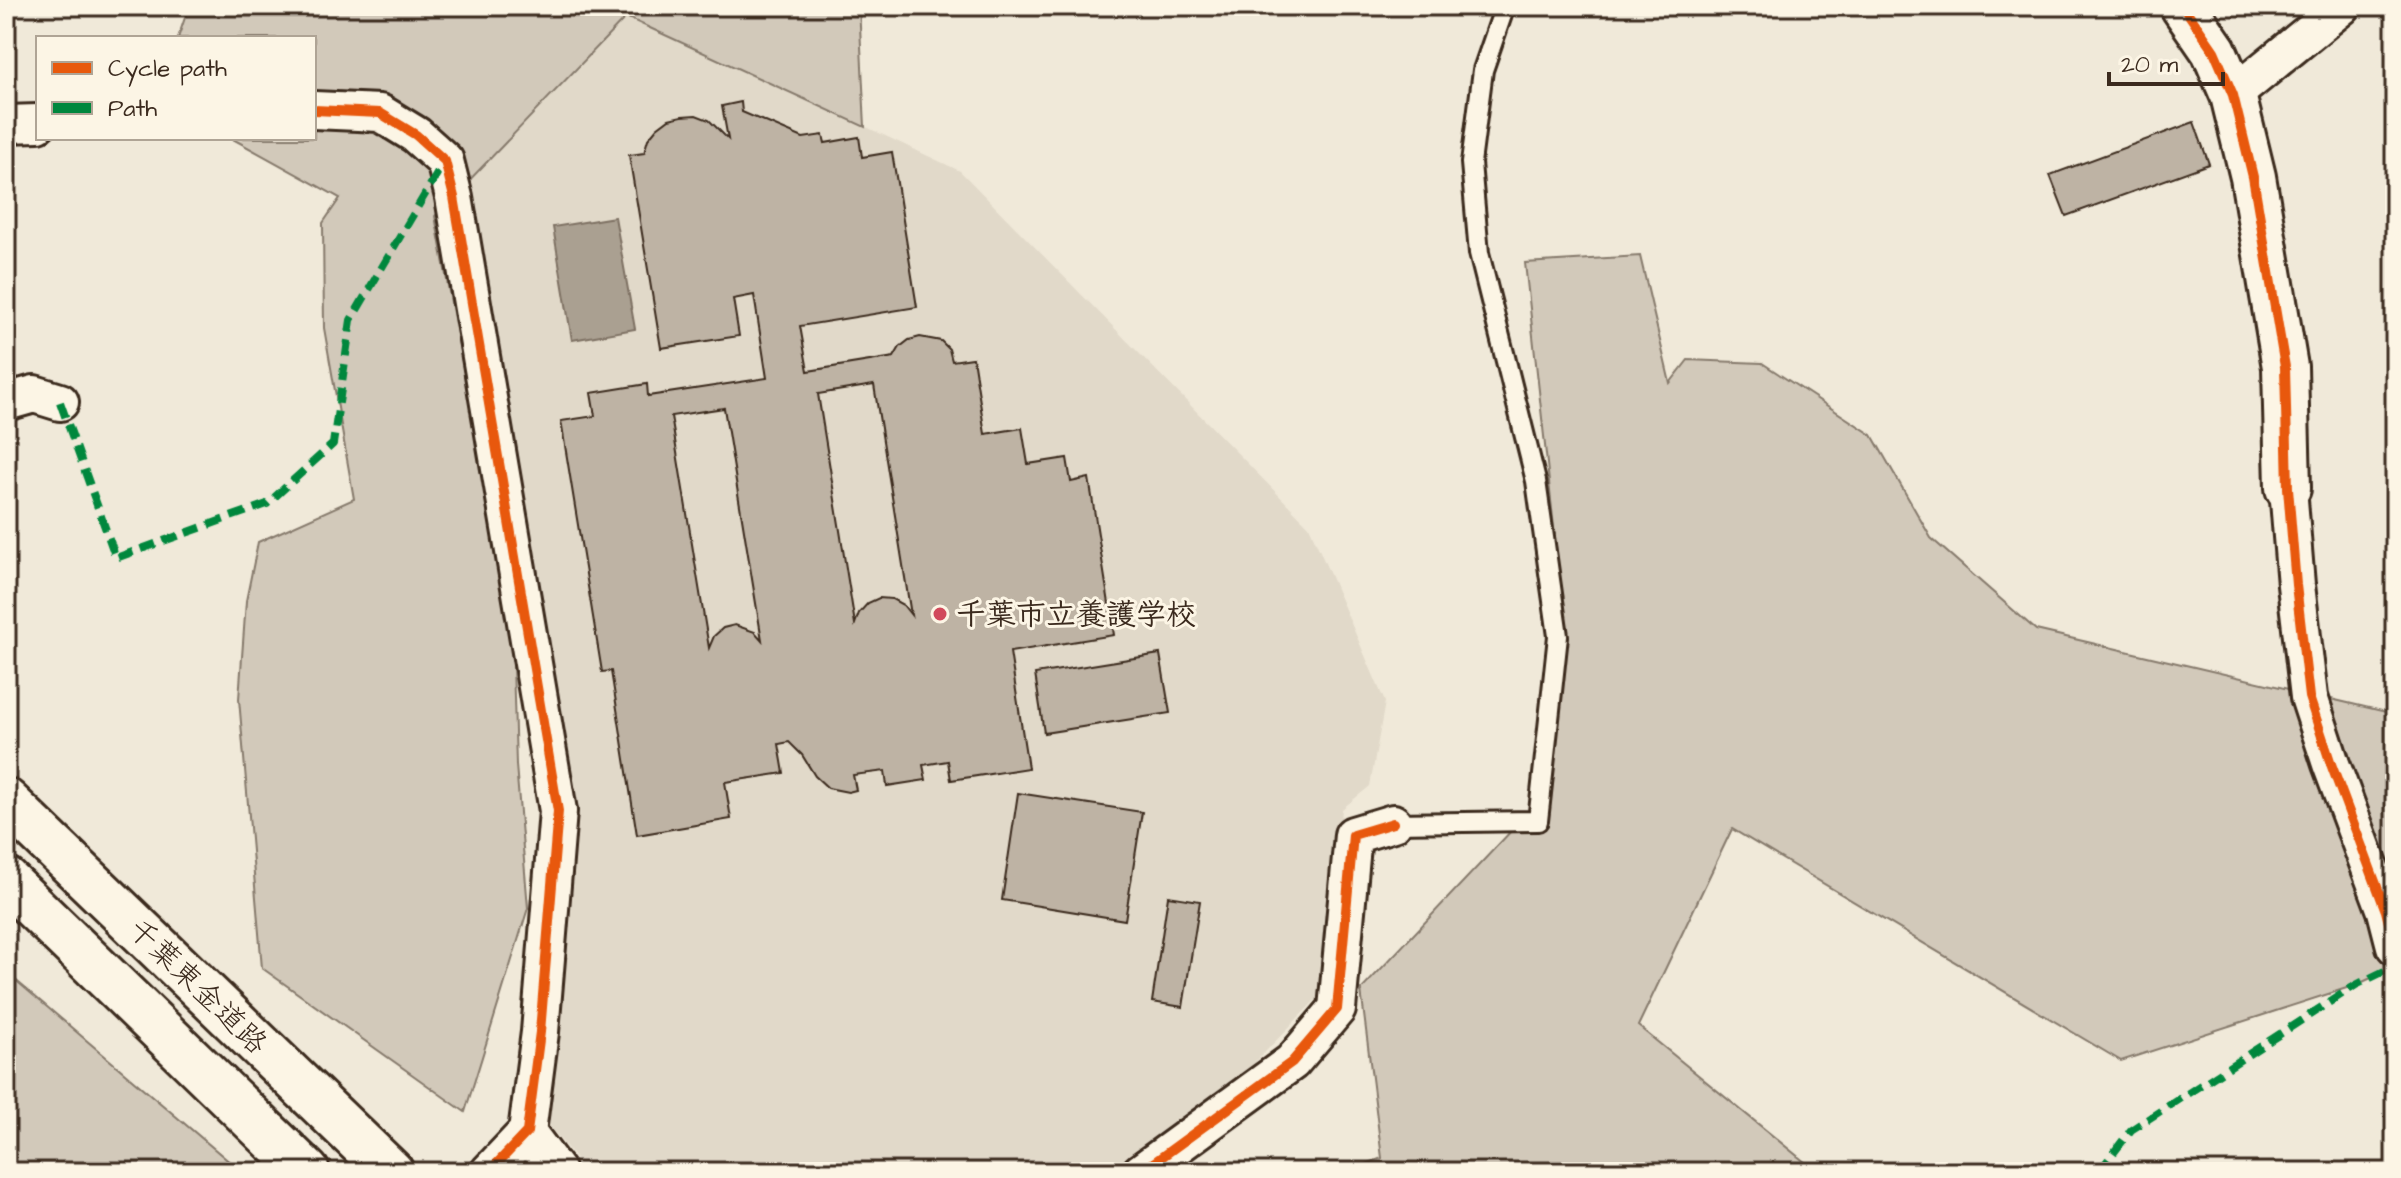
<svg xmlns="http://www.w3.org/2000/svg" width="2401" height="1178" font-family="'Architects Daughter','Klee One',sans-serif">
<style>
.built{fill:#e1d9c9}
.green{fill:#d2c9ba;stroke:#867a6c;stroke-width:2}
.water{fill:#aaa091;stroke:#7e7163;stroke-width:2}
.building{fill:#beb3a4;stroke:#3b2a1e;stroke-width:2;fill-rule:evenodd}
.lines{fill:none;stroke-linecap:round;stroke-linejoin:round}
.lane-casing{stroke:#3b2a1e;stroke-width:24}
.street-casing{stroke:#3b2a1e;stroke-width:42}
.secondary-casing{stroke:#3b2a1e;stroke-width:50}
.highway-casing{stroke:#3b2a1e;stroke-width:50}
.lane{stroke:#fcf5e5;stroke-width:18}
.street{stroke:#fcf5e5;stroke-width:36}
.secondary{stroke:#fcf5e5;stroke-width:44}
.highway{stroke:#fcf5e5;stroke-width:44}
.quiet{stroke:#00873e;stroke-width:8;stroke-dasharray:16 8;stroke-linecap:butt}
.cycleway-casing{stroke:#fcf5e5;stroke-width:15}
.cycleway{stroke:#e8590c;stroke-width:10}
.poi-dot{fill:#d1495b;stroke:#fcf5e5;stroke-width:3}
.labels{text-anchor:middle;stroke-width:6;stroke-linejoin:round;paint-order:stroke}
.poi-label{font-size:30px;font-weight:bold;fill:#3b2a1e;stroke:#fcf5e5;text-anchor:start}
.street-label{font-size:30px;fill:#3b2a1e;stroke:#fcf5e5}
</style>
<rect width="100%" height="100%" fill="#f0e9d9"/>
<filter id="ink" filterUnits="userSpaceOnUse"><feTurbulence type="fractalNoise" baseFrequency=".0125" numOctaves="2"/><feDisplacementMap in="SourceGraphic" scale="16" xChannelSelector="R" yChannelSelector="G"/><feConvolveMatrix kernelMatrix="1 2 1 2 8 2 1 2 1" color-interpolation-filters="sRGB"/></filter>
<g filter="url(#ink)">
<path class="built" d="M626,14L960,171L1309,526L1385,702L1370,786L1342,809L1325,990L1207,1112L1119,1172H586L548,1124L566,805L463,184Z"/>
<g class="green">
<path d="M189,6H859L865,127L626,17L435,216L512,631L516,765L528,908L465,1112L262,968L239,699L246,601L258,542L354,499L324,328L323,223L340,198L231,138H314V38H178Z"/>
<path d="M1640,256L1670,383L1688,360L1762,363L1872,435L1931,538L2036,630L2395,714V967L2356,985L2121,1061L1732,829L1638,1026L1817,1172H1345L1382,1158L1361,990L1549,791L1567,646L1525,263Z"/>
<path d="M6,972L232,1164L236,1172H6Z"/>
</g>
<path class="water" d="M615,217L635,329L572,340L553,227Z"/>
<g class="building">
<path d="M741,102L742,112L803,138L823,135L825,143L859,137L862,157L892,152L917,307L800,326L808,371L894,357L900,347L909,340L920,337L941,341L949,349L952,361L973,358L985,434L1022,428L1028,464L1067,458L1071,482L1089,478L1114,635L1010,652L1028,768L951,780L948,761L923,765L926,780L887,786L885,771L853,775L856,790L848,792L828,788L815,776L802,755L789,742L779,744L784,773L725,782L731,819L637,835L611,671L602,672L561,421L595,416L591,393L647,384L648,396L767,378L754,295L733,299L739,336L661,348L629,155L644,153L648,139L657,128L669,119L682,116L696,115L709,120L728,139L722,106ZM874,385L911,615L903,605L892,599L879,598L868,603L859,613L855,624L818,394ZM724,408L762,640L755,632L735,625L723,628L714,636L709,648L671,416Z"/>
<path d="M2194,122L2209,164L2066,216L2050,175Z"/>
<path d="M1160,654L1170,713L1044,733L1035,674Z"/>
<path d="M1018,793L1142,812L1125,920L1002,900Z"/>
<path d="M1168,896L1200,901L1183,1007L1152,1002Z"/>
</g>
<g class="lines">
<defs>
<path id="lane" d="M1393,823L1538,821L1558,636L1536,481L1479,253L1471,163L1483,70L1505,6"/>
<g id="street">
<path d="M2233,95L2342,6"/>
<path d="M314,110L380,113L416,135L445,161L454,197L558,811L540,1032L527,1132L489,1172"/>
<path d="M6,124L38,123"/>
<path d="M6,402L34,394L60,402"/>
<path d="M2288,488L2296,585L2309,697L2331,764L2386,911L2395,946"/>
<path d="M527,1132L557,1172"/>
<path d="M1141,1172L1292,1062L1337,1009L1353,835L1393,823"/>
</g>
<path id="secondary" d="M2183,6L2214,51L2233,95L2253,177L2285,367L2288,488"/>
<g id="highway">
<path d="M6,801L391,1172"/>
<path d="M6,880L307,1172"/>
</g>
</defs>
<use href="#lane" class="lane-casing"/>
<use href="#street" class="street-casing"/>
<use href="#secondary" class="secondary-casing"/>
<use href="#highway" class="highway-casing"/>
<use href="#lane" class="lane"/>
<use href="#street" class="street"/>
<use href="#secondary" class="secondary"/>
<use href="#highway" class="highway"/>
<g class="quiet">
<path d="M60,402L116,558L267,504L333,444L351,320L444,162"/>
<path d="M2099,1172L2131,1130L2356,985L2395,966"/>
</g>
<defs>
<g id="cycleway">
<path d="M2183,6L2214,51L2233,95L2253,177L2285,367L2288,488L2296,585L2309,697L2331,764L2386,911L2395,946"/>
<path d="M314,110L380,113L416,135L445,161L454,197L558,811L540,1032L527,1132L489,1172"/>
<path d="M1141,1172L1292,1062L1337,1009L1353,835L1393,823"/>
</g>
</defs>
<use href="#cycleway" class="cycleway-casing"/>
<use href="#cycleway" class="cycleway"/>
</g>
</g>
<circle class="poi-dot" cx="940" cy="614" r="8"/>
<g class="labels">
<g class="poi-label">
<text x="956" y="624">千葉市立養護学校</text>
</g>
<g class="street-label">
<text transform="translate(198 986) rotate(44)" y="10">千葉東金道路</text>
</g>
</g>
<rect width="2401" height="1178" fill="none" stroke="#fcf5e5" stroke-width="32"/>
<rect x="16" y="16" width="2369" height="1146" fill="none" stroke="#3b2a1e" stroke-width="3" filter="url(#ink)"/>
<rect x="36" y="36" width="280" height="104" fill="#fcf5e5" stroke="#afa495" stroke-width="2"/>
<rect x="52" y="62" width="40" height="12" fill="#e8590c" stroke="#afa495" stroke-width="2"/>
<text x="108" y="76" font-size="24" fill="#3b2a1e">Cycle path</text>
<rect x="52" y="102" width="40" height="12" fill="#00873e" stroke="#afa495" stroke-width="2"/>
<text x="108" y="116" font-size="24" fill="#3b2a1e">Path</text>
<path d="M2109 72v12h114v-12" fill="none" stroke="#3b2a1e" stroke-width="4"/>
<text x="2121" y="72" font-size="24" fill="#3b2a1e" stroke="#fcf5e5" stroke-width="6" paint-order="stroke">20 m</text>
</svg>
